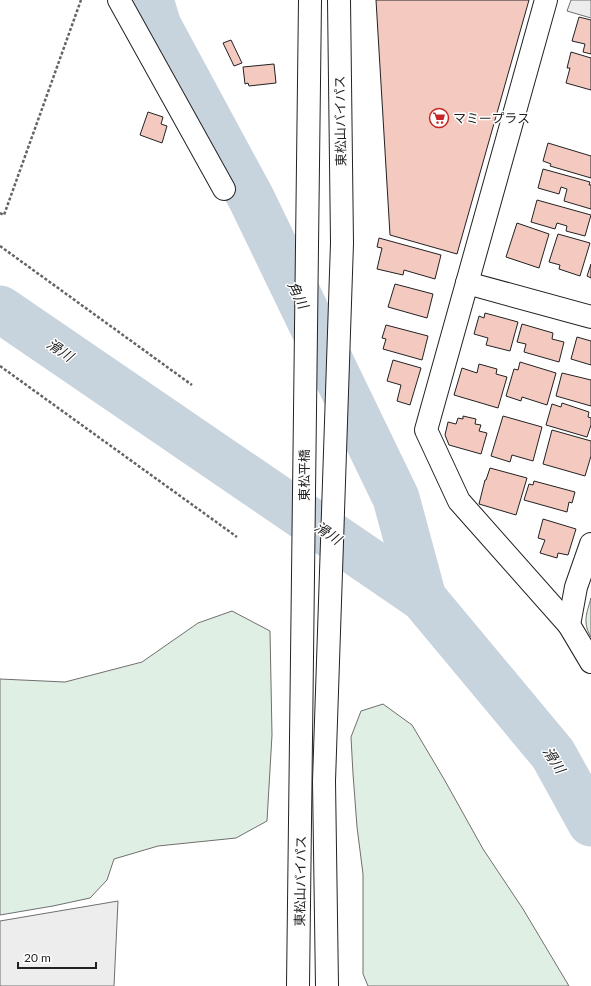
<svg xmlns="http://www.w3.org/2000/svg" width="591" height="986" font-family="Lato,'Noto Sans JP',sans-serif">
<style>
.green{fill:#e0efe3;stroke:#6f6f6f}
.parking{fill:#ededed;stroke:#6f6f6f}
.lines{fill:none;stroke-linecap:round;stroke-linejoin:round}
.river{stroke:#c7d3dd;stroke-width:47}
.building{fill:#f3c9c0;stroke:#222}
.minor-casing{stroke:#222;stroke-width:24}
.highway-casing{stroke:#222;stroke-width:24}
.path{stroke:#646464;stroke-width:2.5;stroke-dasharray:3 2;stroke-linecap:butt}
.minor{stroke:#fff;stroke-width:22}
.highway{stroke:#fff;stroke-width:22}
.labels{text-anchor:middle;stroke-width:3;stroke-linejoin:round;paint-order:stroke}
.poi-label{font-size:13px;fill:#222;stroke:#fff;text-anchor:start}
.street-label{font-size:13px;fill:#222;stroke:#fff}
.water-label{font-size:14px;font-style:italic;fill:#222;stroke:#fff}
</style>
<rect width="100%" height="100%" fill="#fff"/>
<g class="green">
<path d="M591,598V637C582,622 587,613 591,598Z"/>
<path d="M232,611L270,631L272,735L267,821L236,838L158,846L114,859L107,880L90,898L53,906L0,915V679L65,682L142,662L198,623Z"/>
<path d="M383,704L412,725L444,779L483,849L523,909L569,986H368L363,974V874L357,827L353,774L351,737L361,711Z"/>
</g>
<g class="parking">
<path d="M571,0H591V18L567,11Z"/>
<path d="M118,901L114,986H0V921Z"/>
</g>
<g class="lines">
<g class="river">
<path d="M150,0L158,26L252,200L396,498L423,598"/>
<path d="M0,309L423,598L553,754L591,823"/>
</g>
</g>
<g class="building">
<path d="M376,0H529L457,254L390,235Z"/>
<path d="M579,17L591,20V54L583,52L585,44L572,41Z"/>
<path d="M231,40L242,63L234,66L223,43Z"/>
<path d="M571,52L591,58V90L566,83L570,68H567Z"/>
<path d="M274,64L276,83L249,86L248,83L245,84L243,67Z"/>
<path d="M148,112L163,117L161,124L167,126L162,143L140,135Z"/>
<path d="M548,143L591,156V178L550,166L551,164L543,161Z"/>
<path d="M543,169L590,182L589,185H591V209L564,201L567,189L561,187L559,194L538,188Z"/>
<path d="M537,200L591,215L585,236L566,231L567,226L557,223L555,229L531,222Z"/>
<path d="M517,223L549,234L539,268L506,257Z"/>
<path d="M558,234L590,243L580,276L559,269L560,265L549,262Z"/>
<path d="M379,238L441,255L435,279L404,270L403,275L377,269L382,248L377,247Z"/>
<path d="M591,264V278L587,276Z"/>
<path d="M395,284L433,294L427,318L388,307Z"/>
<path d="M485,313L518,322L510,351L486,345L488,338L474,334L479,316L484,318Z"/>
<path d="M522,324L553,333L552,339L564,342L559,362L524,352L526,344L517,342Z"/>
<path d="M386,325L428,336L422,360L383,349L386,339L382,338Z"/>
<path d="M577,337L591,341V365L571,359Z"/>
<path d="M393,360L421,368L410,405L397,401L401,385L387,381Z"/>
<path d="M520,362L556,373L547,405L522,397L521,401L506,396L514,369L518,370Z"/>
<path d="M479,364L497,369L496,374L507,377L498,408L454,395L462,368L477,373Z"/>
<path d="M562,373L591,380V406L556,396Z"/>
<path d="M562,403L589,412L588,417L591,418V425L587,437L546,425L552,404L561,407Z"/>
<path d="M463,416L476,419L475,424L481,425L479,431L487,433L481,454L449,445L445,435L448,422L456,424L458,418L463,419Z"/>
<path d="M503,416L542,427L533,461L512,455L510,462L491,456Z"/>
<path d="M552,430L591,441V456L585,476L543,464Z"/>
<path d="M490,468L527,478L516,515L479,504L485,480H486Z"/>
<path d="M534,481L575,492L572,503L569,502L567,512L524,500L529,484L533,485Z"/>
<path d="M543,519L576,529L568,555L558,553L557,558L540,553L545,540L538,538Z"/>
</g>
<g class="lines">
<defs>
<g id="minor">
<path d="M119,0L224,189"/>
<path d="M546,0L426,430L459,501L569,625L591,662"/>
<path d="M467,283L591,317"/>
<path d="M569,625L576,587L591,544"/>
</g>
<g id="highway">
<path d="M298,986C304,657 304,329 310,0"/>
<path d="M327,986L324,781L342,243L339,0"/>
</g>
</defs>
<use href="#minor" class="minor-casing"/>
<use href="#highway" class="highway-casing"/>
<g class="path">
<path d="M0,213L4,215L81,0"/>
<path d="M0,246L192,385"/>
<path d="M0,366L237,537"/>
</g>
<use href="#minor" class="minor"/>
<use href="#highway" class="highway"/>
</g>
<defs>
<symbol id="supermarket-ring" viewBox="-11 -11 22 22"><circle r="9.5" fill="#fff" stroke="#c62828" stroke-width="1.5"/><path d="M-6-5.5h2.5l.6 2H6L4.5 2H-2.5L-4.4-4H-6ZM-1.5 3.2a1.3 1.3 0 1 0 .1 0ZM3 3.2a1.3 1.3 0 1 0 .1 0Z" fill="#c62828"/></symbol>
</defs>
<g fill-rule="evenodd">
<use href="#supermarket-ring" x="428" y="107" width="22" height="22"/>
</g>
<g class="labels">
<g class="poi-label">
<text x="453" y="123">マミープラス</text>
</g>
<g class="street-label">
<text transform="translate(340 121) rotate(-91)" y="5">東松山バイパス</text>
<text transform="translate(304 475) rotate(-90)" y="5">東松平橋</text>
<text transform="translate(300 881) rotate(-89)" y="5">東松山バイパス</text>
</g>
<g class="water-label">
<text transform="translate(298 295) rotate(64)" y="5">角川</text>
<text transform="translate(60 350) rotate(34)" y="5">滑川</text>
<text transform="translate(328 533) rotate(34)" y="5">滑川</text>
<text transform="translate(554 760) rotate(57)" y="5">滑川</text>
</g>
</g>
<path d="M18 962v6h78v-6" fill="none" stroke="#222222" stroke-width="2"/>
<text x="24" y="962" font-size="12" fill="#222222" stroke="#ffffff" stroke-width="3" paint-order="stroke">20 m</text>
</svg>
